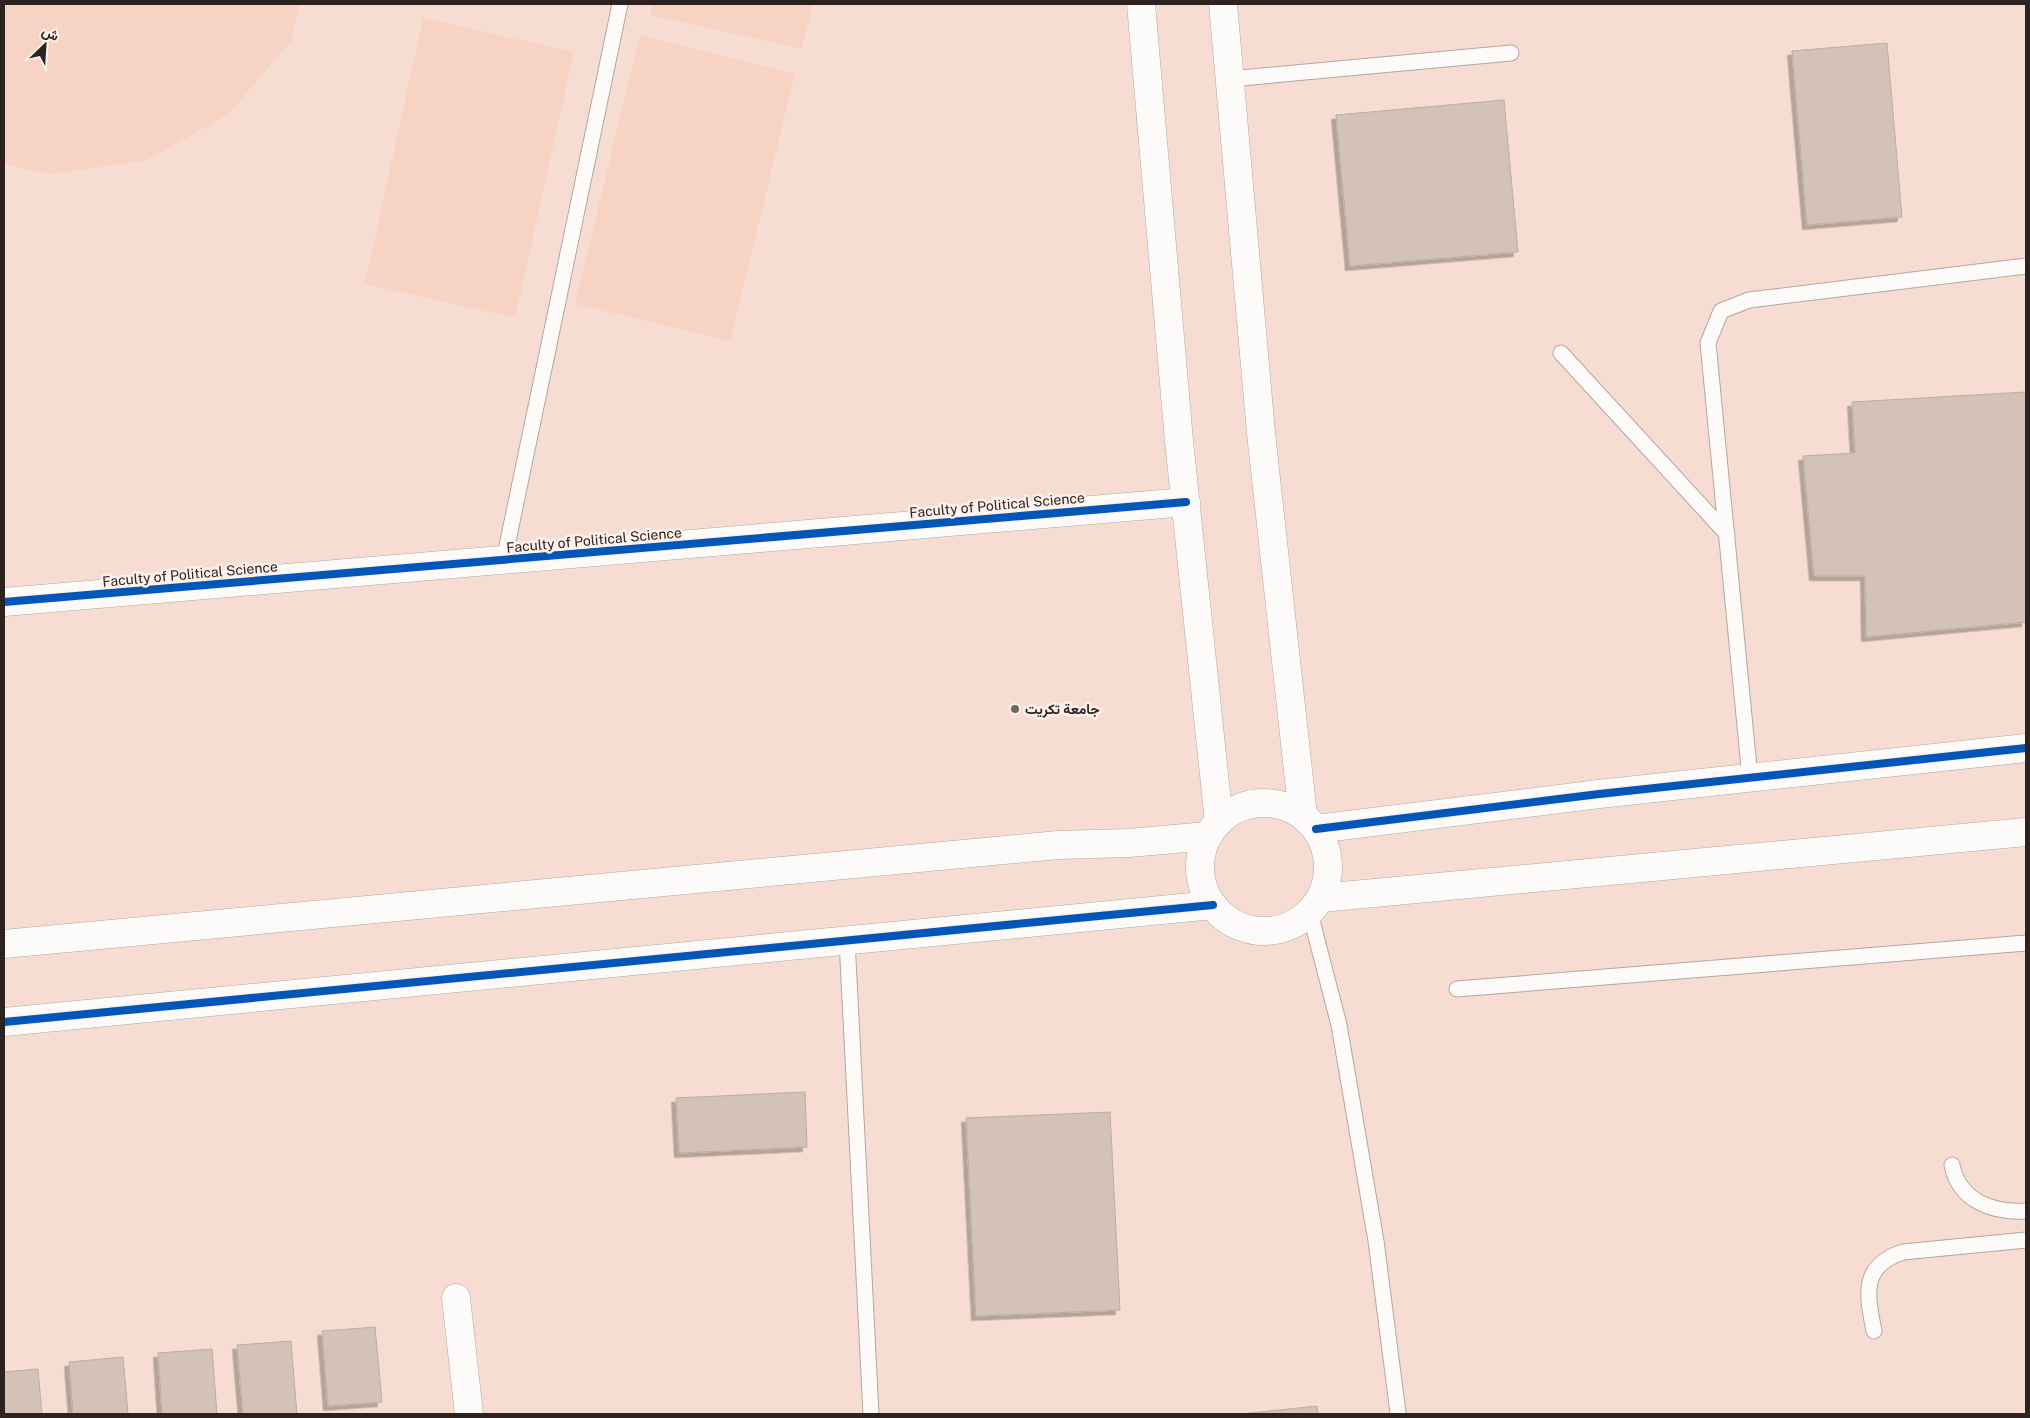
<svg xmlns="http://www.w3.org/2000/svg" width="2030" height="1418" font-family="'Public Sans',Vazirmatn,sans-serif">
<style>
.built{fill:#f7ddd1}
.green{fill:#f7d3c3}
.building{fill:#d4c1b8;stroke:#b9aea8;filter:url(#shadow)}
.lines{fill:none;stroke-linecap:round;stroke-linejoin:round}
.service-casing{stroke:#b2a7a2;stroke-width:17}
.minor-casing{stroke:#b2a7a2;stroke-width:29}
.tertiary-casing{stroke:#b2a7a2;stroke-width:29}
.service{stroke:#fdfbfa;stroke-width:15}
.minor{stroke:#fdfbfa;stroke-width:28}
.tertiary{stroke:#fdfbfa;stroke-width:28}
.cycleway-casing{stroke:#fdf1ec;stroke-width:11}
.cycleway{stroke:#0057b8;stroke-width:8}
.poi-dot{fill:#726661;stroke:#fdf1ec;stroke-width:2}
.labels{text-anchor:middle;stroke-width:5;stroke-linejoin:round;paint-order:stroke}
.street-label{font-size:14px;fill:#2d221e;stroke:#fdf1ec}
.poi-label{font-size:14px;font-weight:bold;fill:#2d221e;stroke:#fdf1ec;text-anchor:start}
</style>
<defs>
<filter id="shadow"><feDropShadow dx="-4.5" dy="4.5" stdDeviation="0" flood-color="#0004"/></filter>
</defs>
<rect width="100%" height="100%" fill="#f3e4dd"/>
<rect class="built" x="4" y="4" width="2022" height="1410"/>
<g class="green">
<path d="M4,4H299L291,41L229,114L145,161L49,174L4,164Z"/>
<path d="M652,4H813L802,49L650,15Z"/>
<path d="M423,18L574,52L515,318L365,284Z"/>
<path d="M640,35L795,74L730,341L575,304Z"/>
</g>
<g class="building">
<path d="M1887,43L1902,217L1807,225L1792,51Z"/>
<path d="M1504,100L1518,252L1350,266L1336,115Z"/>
<path d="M2026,392V622L1866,637L1865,576H1814L1803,456L1855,453L1852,402Z"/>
<path d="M805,1092L807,1147L679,1153L676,1098Z"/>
<path d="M1110,1112L1120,1310L976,1316L966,1118Z"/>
<path d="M375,1327L382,1402L328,1406L322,1331Z"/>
<path d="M291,1341L297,1414H243L237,1345Z"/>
<path d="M212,1349L217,1414H162L158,1353Z"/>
<path d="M123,1357L128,1414H73L69,1362Z"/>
<path d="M38,1369L42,1414H4V1372Z"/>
<path d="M1317,1406L1318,1414H1241Z"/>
</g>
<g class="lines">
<defs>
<g id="service">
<path d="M1230,79L1511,53"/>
<path d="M1561,353L1727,534"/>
<path d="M504,560L620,4"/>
<path d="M1750,778L1708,343L1721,311L1749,300L2026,266"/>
<path d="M1310,913L1339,1025L1376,1241L1398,1413"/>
<path d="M847,940L871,1414"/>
<path d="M1457,989L2026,943"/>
<path d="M1952,1165C1959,1201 1993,1213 2026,1211"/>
<path d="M1874,1331C1867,1295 1860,1266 1903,1252L2026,1240"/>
</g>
<g id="minor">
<path d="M4,602L1186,502"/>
<path d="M456,1298L469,1414"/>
</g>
<g id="tertiary">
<path d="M1141,4L1179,441L1219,822"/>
<path d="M1223,4L1261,433L1303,816"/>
<circle cx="1264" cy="867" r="64"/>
<path d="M1316,829L1599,794L2026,748"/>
<path d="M1321,898C1556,877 1791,853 2026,832"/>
<path d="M4,944L1058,845L1129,843L1208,836"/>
<path d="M4,1022L1213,905"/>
</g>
</defs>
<use href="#service" class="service-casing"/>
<use href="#minor" class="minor-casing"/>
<use href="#tertiary" class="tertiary-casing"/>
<use href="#service" class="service"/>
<use href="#minor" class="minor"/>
<use href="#tertiary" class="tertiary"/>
<defs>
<g id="cycleway">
<path d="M4,602L1186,502"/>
<path d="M1316,829L1599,794L2026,748"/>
<path d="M4,1022L1213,905"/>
</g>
</defs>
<use href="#cycleway" class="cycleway-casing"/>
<use href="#cycleway" class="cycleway"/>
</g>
<circle class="poi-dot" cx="1015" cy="709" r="5"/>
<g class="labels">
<g class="street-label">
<text transform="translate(997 505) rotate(-5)" y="5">Faculty of Political Science</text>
<text transform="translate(594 540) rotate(-5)" y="5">Faculty of Political Science</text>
<text transform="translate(190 574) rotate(-5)" y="5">Faculty of Political Science</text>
</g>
<g class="poi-label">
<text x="1025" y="714">جامعة تكريت</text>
</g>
</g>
<rect width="2030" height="1418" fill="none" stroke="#2d221e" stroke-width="10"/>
<g transform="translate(45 45) rotate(25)" stroke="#fdf1ec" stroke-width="4" paint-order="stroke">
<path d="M0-4L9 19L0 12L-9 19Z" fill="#2d221e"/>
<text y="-8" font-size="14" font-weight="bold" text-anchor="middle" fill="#2d221e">ش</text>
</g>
</svg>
